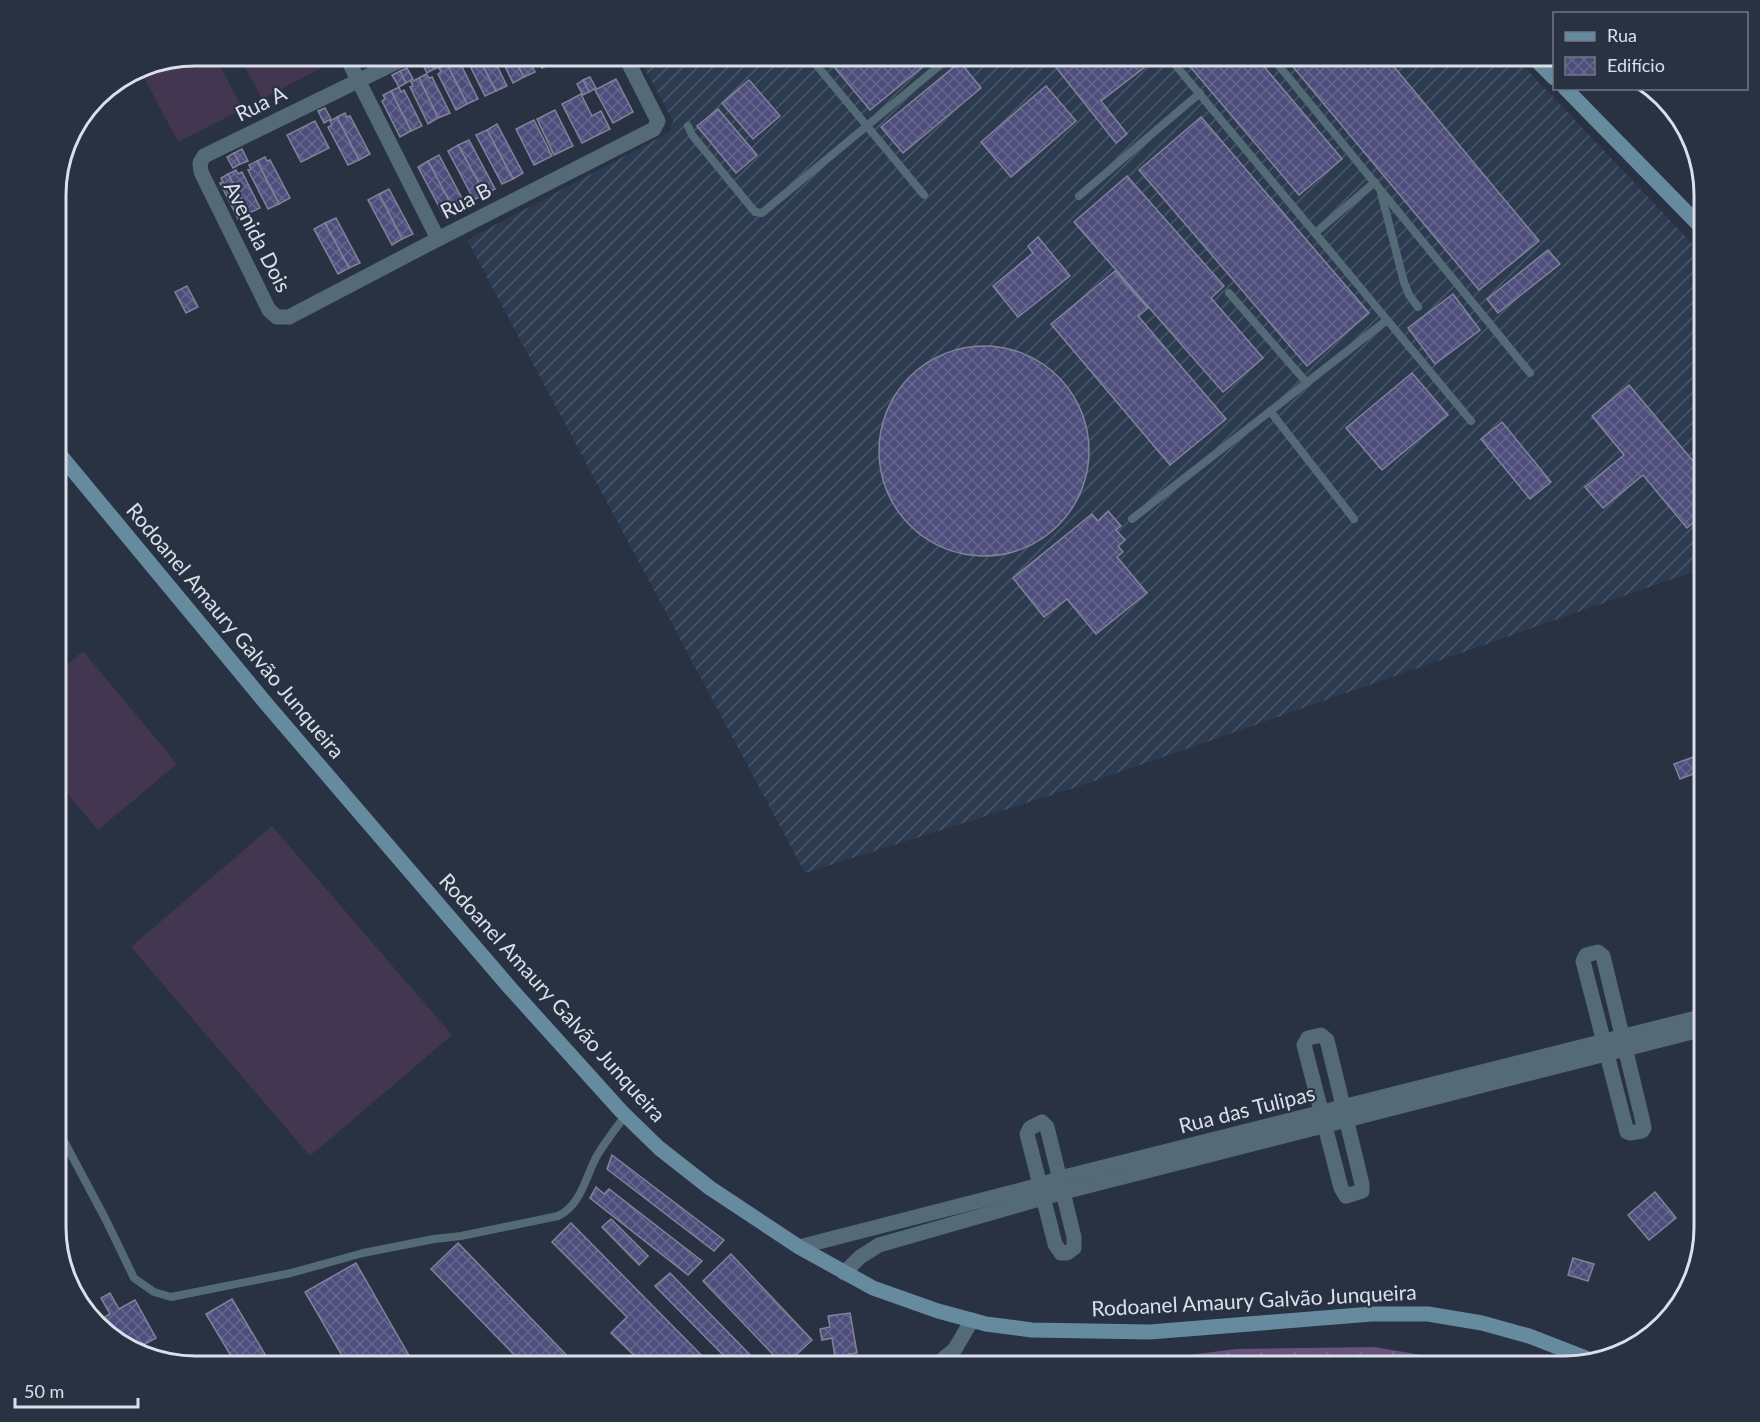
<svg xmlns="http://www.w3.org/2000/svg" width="1760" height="1422" font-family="Lato,sans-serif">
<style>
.industrial{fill:url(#industrial-furrows)}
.forest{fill:url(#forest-firs)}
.garden{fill:#433650}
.building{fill:url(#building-cross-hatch);stroke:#828399;stroke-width:1.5}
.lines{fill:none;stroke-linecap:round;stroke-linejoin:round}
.lane{stroke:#546a77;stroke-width:8}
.street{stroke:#546a77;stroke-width:15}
.secondary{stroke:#668a9e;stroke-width:15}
.labels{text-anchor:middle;stroke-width:4.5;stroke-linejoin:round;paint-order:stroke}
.street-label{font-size:21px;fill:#d9e0ea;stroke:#283242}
.rim{fill:none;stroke:#d9e0ea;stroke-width:3}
</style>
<defs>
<pattern id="industrial-furrows" width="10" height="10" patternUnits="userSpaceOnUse" patternTransform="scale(1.5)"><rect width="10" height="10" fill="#2d3b50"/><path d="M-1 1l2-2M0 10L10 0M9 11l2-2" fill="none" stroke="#4b5769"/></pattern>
<pattern id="forest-firs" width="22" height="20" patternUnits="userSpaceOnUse" patternTransform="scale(1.5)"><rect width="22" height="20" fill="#68527e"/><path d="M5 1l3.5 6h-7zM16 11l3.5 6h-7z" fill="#7d6b90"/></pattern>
<pattern id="building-cross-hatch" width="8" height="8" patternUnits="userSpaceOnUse" patternTransform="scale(1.5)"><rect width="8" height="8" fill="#4e4e7c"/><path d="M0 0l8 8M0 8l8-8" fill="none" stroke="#67678f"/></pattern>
</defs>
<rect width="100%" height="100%" fill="#283242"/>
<path class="industrial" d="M638,56H1514L1704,256V568L1077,787L805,873L467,240L670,132L673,121Z"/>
<path class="forest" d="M1374,1347L1487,1366H1105L1236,1349Z"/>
<g class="garden">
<path d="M195,56H215L243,109L178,142L139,68Z"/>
<path d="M239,56H322L327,65L262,99Z"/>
<path d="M83,651L177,764L98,830L56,780V674Z"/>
<path d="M272,826L452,1035L310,1156L131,947Z"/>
</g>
<g class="building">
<path d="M432,56H436L442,66L434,69L428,57Z"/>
<path d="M469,56H478L496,91L485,96L467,60L470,59Z"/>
<path d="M478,56H492L507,86L496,91Z"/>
<path d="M500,56H513L524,77L513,83Z"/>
<path d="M513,56H527L535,72L524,77Z"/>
<path d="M535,56H549L553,63L542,68Z"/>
<path d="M549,56H563L564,58L553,63Z"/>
<path d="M825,56H936L870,110Z"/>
<path d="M1047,56H1138L1146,66L1101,101L1127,134L1116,143Z"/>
<path d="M1181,56H1255L1342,159L1299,195Z"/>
<path d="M1284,56H1385L1539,241L1479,290Z"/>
<path d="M428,57L434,69L427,73L421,61Z"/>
<path d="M455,60L457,64L460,63L478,99L467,104L447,64Z"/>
<path d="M960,62L981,88L903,153L881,127Z"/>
<path d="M447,64L467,104L456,110L438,74L441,72L439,68Z"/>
<path d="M407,68L413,79L406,83L400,71Z"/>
<path d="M400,71L406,83L399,87L392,75Z"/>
<path d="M426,74L429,78L432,77L450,113L438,118L419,78Z"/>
<path d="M590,77L596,88L589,92L583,80Z"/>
<path d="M419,78L438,118L428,124L410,87L413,86L411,82Z"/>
<path d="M616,79L633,112L613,123L595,90Z"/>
<path d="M583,80L589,92L583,95L577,84Z"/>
<path d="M749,80L780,116L753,139L722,103Z"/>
<path d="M1046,86L1076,121L1011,177L981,142Z"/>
<path d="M399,87L401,92L404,90L422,126L411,131L391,91Z"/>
<path d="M391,91L411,131L400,137L382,101L385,99L383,95Z"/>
<path d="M581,94L592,116L601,111L610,129L582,143L562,104Z"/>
<path d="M325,108L331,119L324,123L318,111Z"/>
<path d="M718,109L757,155L736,173L697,126Z"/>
<path d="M555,110L573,146L554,155L537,119Z"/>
<path d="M345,113L347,117L350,116L370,154L359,160L337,117Z"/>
<path d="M337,117L359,160L348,165L328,127L332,125L330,121Z"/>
<path d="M1201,117L1369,313L1307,366L1139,170Z"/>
<path d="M534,120L552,156L534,165L516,129Z"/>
<path d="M315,121L329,148L301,162L287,135Z"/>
<path d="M497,124L523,173L513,179L487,130Z"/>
<path d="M487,130L513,179L502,184L476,135Z"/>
<path d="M469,140L495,189L485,194L458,145Z"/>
<path d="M458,145L485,194L474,200L448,151Z"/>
<path d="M242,149L248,161L240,164L234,153Z"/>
<path d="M234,153L240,164L233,168L227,157Z"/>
<path d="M439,155L465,204L454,210L428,161Z"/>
<path d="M265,157L267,161L270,160L290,198L279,204L257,161Z"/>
<path d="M257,161L279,204L268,209L248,170L251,169L249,165Z"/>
<path d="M428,161L454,210L444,216L418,167Z"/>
<path d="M236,170L238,174L242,172L260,208L249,213L228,174Z"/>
<path d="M228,174L249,213L238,219L220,183L223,182L221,178Z"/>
<path d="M1127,176L1224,286L1211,298L1263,358L1223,392L1074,222Z"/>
<path d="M389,189L413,234L402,239L379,194Z"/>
<path d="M379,194L402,239L392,245L368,200Z"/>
<path d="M336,218L360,263L349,268L325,223Z"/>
<path d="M325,223L349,268L338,274L314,229Z"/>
<path d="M1038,237L1070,276L1018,317L993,286L1033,253L1028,246Z"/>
<path d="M1548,250L1560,264L1498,313L1487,299Z"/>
<path d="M1115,271L1148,308L1138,316L1226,419L1170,465L1051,324Z"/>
<path d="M187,286L198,307L186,313L175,292Z"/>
<path d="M1453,294L1480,330L1435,364L1408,328Z"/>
<circle cx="984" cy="451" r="105"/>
<path d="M1412,373L1448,415L1382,470L1346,428Z"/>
<path d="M1629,385L1704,474V514L1687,528L1643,475L1603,508L1585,487L1624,455L1592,416Z"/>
<path d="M1502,422L1551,482L1530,499L1481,439Z"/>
<path d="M1108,511L1121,526L1116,530L1125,540L1118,546L1123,552L1117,557L1147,593L1096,634L1067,599L1044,617L1013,578L1092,514L1098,521Z"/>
<path d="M1704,749V770L1680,779L1674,764L1699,755L1698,751Z"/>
<path d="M612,1155L724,1240L714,1251L607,1169Z"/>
<path d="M596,1187L604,1194L609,1189L702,1261L688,1275L590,1198Z"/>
<path d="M1655,1192L1676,1218L1649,1240L1628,1215Z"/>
<path d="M611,1219L648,1256L639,1265L602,1227Z"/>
<path d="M571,1223L712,1366H645L611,1333L627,1317L552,1242Z"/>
<path d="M458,1243L577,1366H525L431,1269Z"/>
<path d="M731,1254L812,1340L784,1366L703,1281Z"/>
<path d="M1573,1258L1594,1264L1588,1281L1568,1275Z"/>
<path d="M356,1263L415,1366H348L305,1292Z"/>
<path d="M670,1273L761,1366H734L655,1286Z"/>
<path d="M110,1293L119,1309L135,1300L156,1338L134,1350L103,1332L96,1322L110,1314L101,1298Z"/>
<path d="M232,1299L272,1366H237L206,1314Z"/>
<path d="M850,1313L857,1353L835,1357L832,1338L822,1340L820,1329L830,1327L828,1316Z"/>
<path d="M341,1356L348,1366H323Z"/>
<path d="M868,1356L870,1363L862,1366H819L839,1358L843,1366Z"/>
</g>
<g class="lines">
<g class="lane">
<path d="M809,56L924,195"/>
<path d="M1168,56L1471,421"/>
<path d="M1271,56L1530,373"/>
<path d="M688,126L692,135L755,212L762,213L951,56"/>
<path d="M1381,193L1404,282L1409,295L1418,307"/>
<path d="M1079,196L1200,93"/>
<path d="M1315,233L1375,182"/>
<path d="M1229,293L1307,383"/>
<path d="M1270,411L1354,519"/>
<path d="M1132,519L1387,320"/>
<path d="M56,1126L106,1220L134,1278L154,1292L171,1297L291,1273L363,1253L434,1239L461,1236L558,1216C582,1205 586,1174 598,1154C606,1141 616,1128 625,1116"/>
</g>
<g class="street">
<path d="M346,56L438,239"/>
<path d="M409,56L204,156L200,163L201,172L269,310L277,317H289L438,239L654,129L658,121L625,56"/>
<path d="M1598,952L1603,956L1642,1118L1644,1128L1642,1131L1630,1133L1627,1132L1583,961L1586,955Z"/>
<path d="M1321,1035L1327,1040L1362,1184V1191L1346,1196L1341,1188L1304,1045L1308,1038Z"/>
<path d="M1042,1122L1047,1127L1074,1237V1248L1067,1253H1061L1055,1244L1027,1134L1030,1128Z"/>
<path d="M799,1247L1040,1185L1060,1178L1704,1016"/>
<path d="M844,1273L860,1257L879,1245L1064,1192L1704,1029"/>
<path d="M935,1366L955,1349L972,1320"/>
</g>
<g class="secondary">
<path d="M1532,56L1554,78"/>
<path d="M1565,88L1704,230"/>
<path d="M56,450L269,707L511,989L621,1111L659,1148L710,1188L799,1247L873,1288L938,1311L986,1324L1032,1330L1150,1332L1372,1314H1428L1482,1323L1529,1336L1591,1360"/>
</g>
</g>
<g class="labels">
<g class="street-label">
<text transform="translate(261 104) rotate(-26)" y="7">Rua A</text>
<text transform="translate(466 201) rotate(-27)" y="7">Rua B</text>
<text transform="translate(257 237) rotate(63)" y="7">Avenida Dois</text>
<text transform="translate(235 631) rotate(50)" y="7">Rodoanel Amaury Galvão Junqueira</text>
<text transform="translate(552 998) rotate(48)" y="7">Rodoanel Amaury Galvão Junqueira</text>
<text transform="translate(1247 1110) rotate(-14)" y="7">Rua das Tulipas</text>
<text transform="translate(1254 1301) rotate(-3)" y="7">Rodoanel Amaury Galvão Junqueira</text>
</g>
</g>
<path d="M0 0H1760V1422H0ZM195 66H1565A129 129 0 0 1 1694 195V1227A129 129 0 0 1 1565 1356H195A129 129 0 0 1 66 1227V195A129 129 0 0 1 195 66Z" fill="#283242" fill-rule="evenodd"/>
<path class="rim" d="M195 66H1565A129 129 0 0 1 1694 195V1227A129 129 0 0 1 1565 1356H195A129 129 0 0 1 66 1227V195A129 129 0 0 1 195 66Z"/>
<rect x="1553" y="12" width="195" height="78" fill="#283242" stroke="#6f7885" stroke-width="1.5"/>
<rect x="1565" y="32" width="30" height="9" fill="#668a9e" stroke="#6f7885" stroke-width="1.5"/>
<text x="1607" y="42" font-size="18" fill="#d9e0ea">Rua</text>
<rect x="1565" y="57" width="30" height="18" fill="url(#building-cross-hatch)" stroke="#6f7885" stroke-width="1.5"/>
<text x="1607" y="72" font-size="18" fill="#d9e0ea">Edifício</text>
<path d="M15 1398v9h123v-9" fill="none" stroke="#d9e0ea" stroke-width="3"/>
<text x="24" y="1398" font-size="18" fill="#d9e0ea" stroke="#283242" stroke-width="4.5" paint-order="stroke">50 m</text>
</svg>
